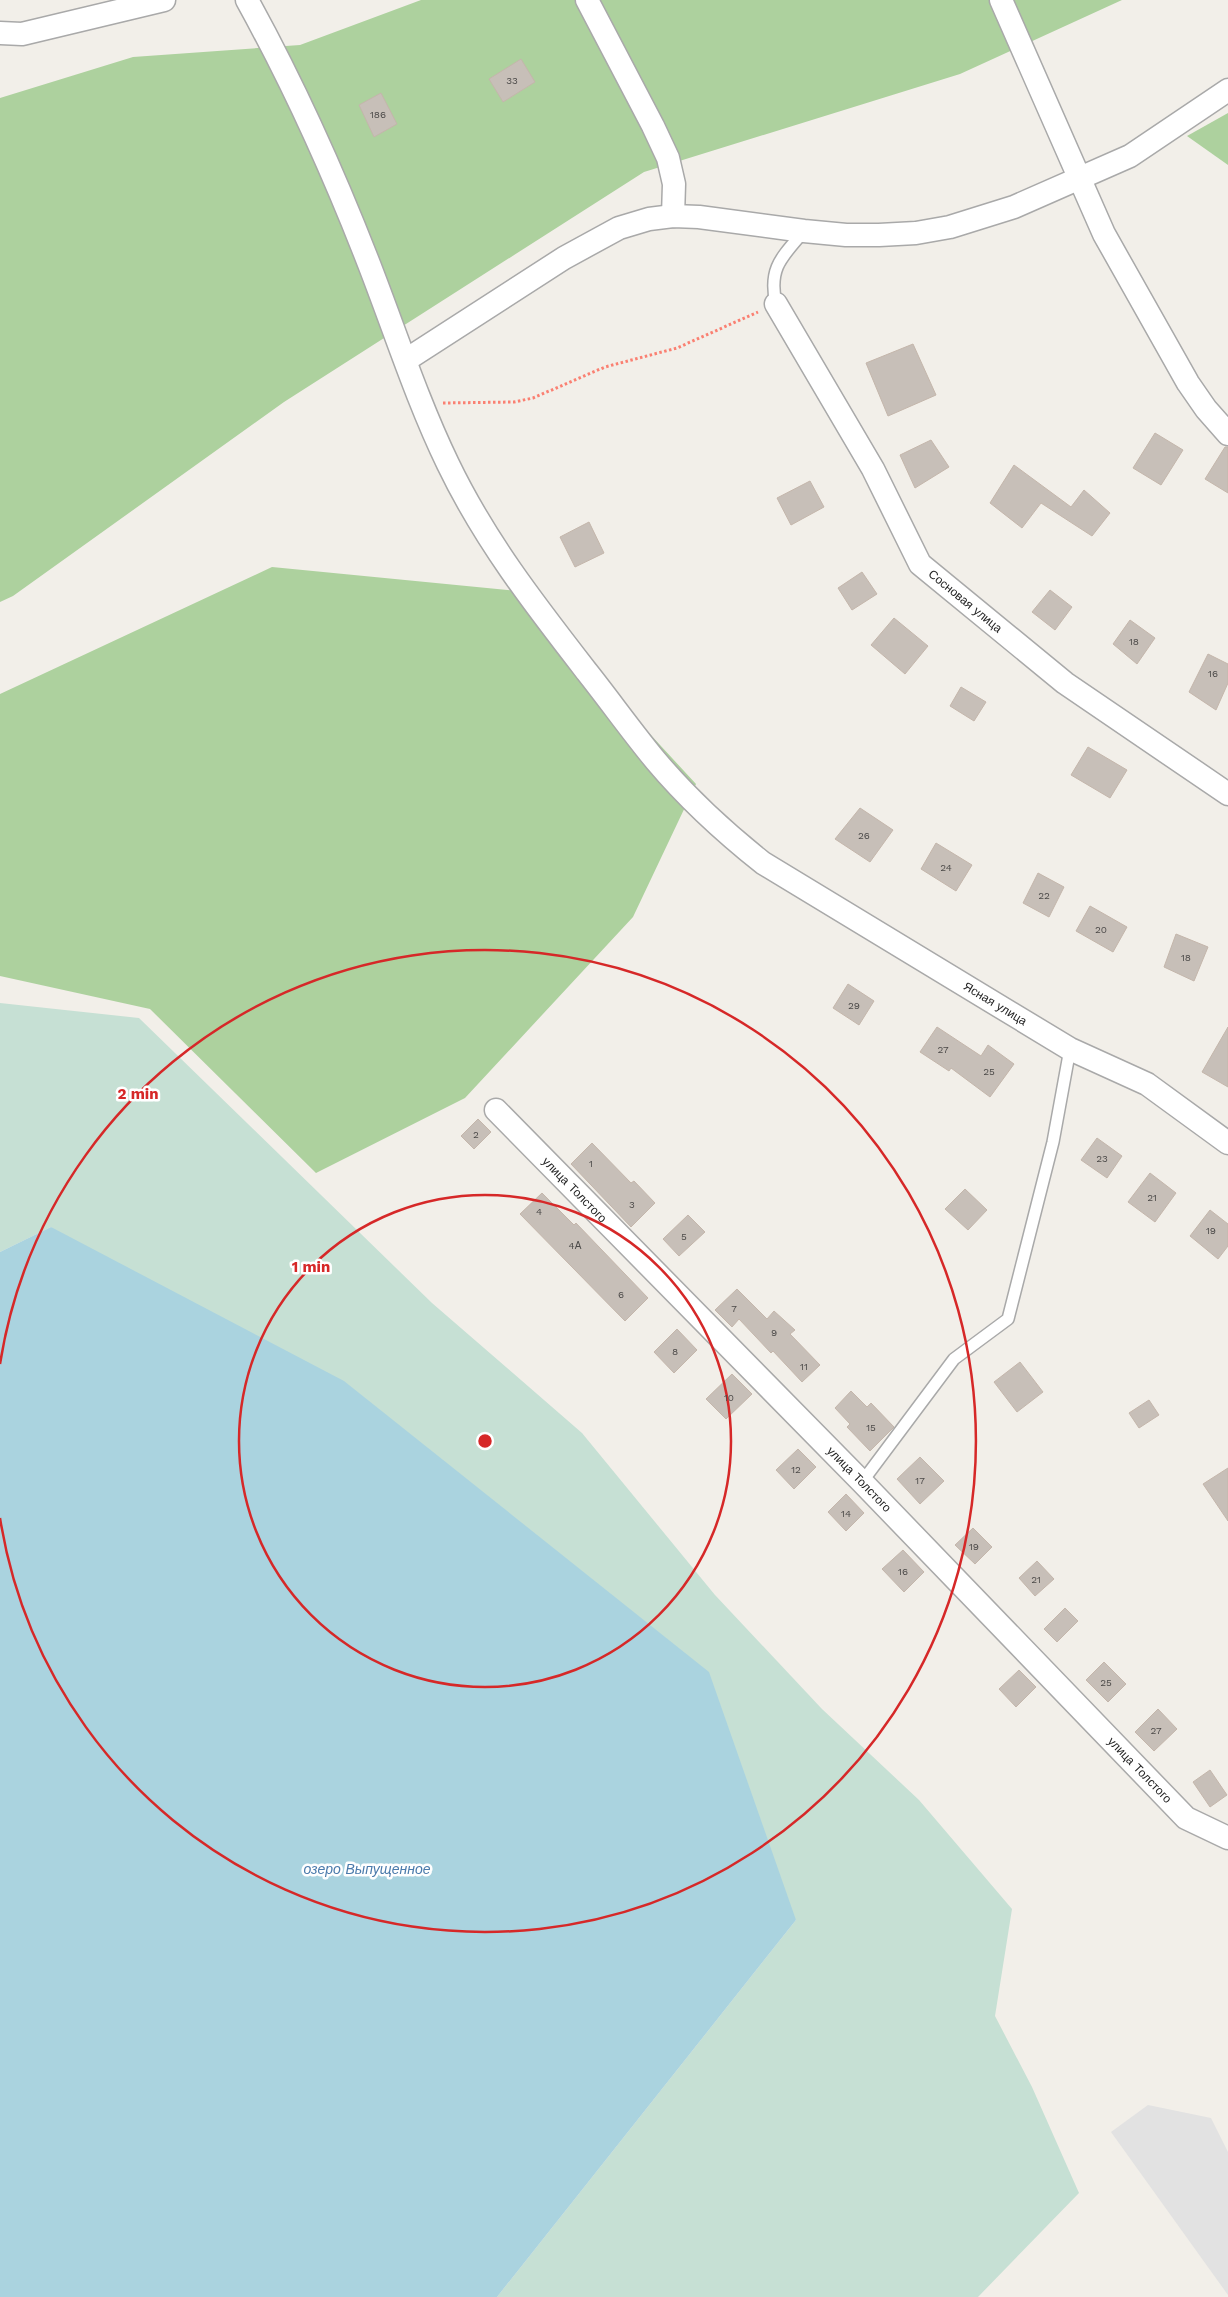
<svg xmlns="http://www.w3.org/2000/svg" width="1228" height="2297" font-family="'Work Sans',sans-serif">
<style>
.forest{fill:#add19e}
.wetland{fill:#c6e0d4}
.parking{fill:#e2e2e2}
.water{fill:#aad3df}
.building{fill:#c7bfb8;stroke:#c4b6ab}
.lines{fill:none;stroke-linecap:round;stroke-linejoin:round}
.service-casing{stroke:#a9a9a9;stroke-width:14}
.minor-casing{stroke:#a9a9a9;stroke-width:25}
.path{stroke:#fa8072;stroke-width:3;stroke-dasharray:2.5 2.5;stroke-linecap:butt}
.service{stroke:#fff;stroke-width:11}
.minor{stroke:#fff;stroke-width:22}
.ring{fill:none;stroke:#d62828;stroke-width:2.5}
.labels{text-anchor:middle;stroke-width:5;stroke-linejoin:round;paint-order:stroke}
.number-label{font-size:10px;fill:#4b4948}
.street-label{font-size:12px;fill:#222;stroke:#fff}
.water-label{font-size:14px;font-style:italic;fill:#4a7aab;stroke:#fff}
.centre{fill:#d62828;stroke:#fff;stroke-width:2.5}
.ring-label{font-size:15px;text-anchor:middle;font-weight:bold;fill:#d62828;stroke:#fff;stroke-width:5;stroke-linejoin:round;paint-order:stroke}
</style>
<rect width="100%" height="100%" fill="#f2efe9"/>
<g class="forest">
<path d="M421,0H1122L960,74L644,172L284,402L13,596L0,602V98L133,57L300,45Z"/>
<path d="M1228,113V165L1187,136Z"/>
<path d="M272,567L518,591L696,784L633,917L465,1098L316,1173L150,1009L0,976V694Z"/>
</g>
<path class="wetland" d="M0,1003L139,1018L432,1303L582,1433L715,1595L822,1709L919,1800L1012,1909L995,2016L1032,2087L1079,2193L978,2297H497L796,1920L51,1227L0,1252Z"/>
<path class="parking" d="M1148,2105L1211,2118L1228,2152V2295L1111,2132Z"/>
<path class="water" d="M51,1227L344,1381L709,1672L796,1920L497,2297H0V1252Z"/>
<g class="building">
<path d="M521,59L535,82L503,102L489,79Z"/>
<path d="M381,93L397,124L374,137L359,105Z"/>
<path d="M913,344L936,395L888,416L866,363Z"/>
<path d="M1155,433L1183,450L1161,485L1133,468Z"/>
<path d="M931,440L949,467L915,488L900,455Z"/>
<path d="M1225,447H1228V493L1205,479Z"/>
<path d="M1014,465L1071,507L1084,490L1110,513L1092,536L1041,503L1022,528L990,503Z"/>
<path d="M810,481L824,507L791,525L777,498Z"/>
<path d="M589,522L604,553L575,567L560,537Z"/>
<path d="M862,572L877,594L852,610L838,588Z"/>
<path d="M1050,590L1072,607L1055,630L1032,612Z"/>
<path d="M894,618L928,646L905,674L871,645Z"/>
<path d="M1130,620L1155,638L1137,664L1113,644Z"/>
<path d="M1208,654L1228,664V683L1216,710L1189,692Z"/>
<path d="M961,687L986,702L974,721L950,706Z"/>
<path d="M1088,747L1127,770L1110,798L1071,775Z"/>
<path d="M860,808L893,830L870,862L835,839Z"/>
<path d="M936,843L972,865L956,891L921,869Z"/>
<path d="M1038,873L1064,887L1049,917L1023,903Z"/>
<path d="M1090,906L1127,927L1113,952L1076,931Z"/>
<path d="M1176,934L1208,947L1194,981L1164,967Z"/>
<path d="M848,984L874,1001L859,1025L833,1008Z"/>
<path d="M937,1027L981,1056L988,1045L1014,1064L990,1097L951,1068L949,1071L920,1052Z"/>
<path d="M1228,1027V1087L1202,1072Z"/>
<path d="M478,1119L491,1132L474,1149L461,1136Z"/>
<path d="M1097,1138L1122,1156L1107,1178L1081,1160Z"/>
<path d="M592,1143L631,1183L634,1181L655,1203L631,1227L571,1164Z"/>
<path d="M1150,1173L1176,1193L1155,1222L1128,1202Z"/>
<path d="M965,1189L987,1210L968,1230L945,1209Z"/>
<path d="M542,1193L574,1225L576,1223L648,1298L625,1321L520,1214Z"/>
<path d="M1210,1210L1228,1224V1246L1218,1259L1190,1236Z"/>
<path d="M688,1215L705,1232L679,1256L663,1239Z"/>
<path d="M737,1289L767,1319L774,1311L795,1330L790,1334L820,1365L802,1382L773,1351L771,1353L739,1319L732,1327L715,1310Z"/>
<path d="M677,1329L697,1350L674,1373L654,1352Z"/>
<path d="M1020,1362L1043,1392L1017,1412L994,1382Z"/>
<path d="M732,1374L752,1394L726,1419L706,1399Z"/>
<path d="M851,1391L867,1407L871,1403L894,1427L870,1451L847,1427L850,1424L835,1408Z"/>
<path d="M1149,1400L1159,1415L1139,1428L1129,1413Z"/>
<path d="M798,1449L816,1467L794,1489L776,1470Z"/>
<path d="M920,1457L944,1481L920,1504L897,1479Z"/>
<path d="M1228,1468V1521L1203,1484Z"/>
<path d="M846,1494L864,1513L846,1531L828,1512Z"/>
<path d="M973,1528L992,1547L975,1564L955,1545Z"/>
<path d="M903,1550L924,1572L904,1592L882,1569Z"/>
<path d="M1037,1561L1054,1579L1035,1596L1019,1578Z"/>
<path d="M1065,1608L1078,1621L1057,1642L1044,1629Z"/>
<path d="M1104,1662L1126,1684L1108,1702L1086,1680Z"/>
<path d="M1019,1670L1036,1687L1016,1707L999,1689Z"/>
<path d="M1158,1709L1177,1729L1154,1751L1135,1732Z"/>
<path d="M1210,1770L1227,1795L1210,1807L1193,1782Z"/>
</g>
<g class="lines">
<defs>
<g id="service">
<path d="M776,304C768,268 782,257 804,231"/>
<path d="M862,1482L954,1359L1008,1319L1053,1142L1070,1049"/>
</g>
<g id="minor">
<path id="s1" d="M247,0C294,85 334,174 369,264C395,331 417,400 448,464C485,541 535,605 587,672C610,701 632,732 656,761C688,799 724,832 763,863L1070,1049L1147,1084L1228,1143"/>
<path d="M587,0L653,126L668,158L674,184L673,216"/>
<path d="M1001,0L1104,234L1188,383L1206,409L1228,434"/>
<path d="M0,33L22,34L164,0"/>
<path id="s2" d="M776,304L873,469L920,564L1065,683L1228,794"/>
<path d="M406,360L564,258L619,228L649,219L673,216L699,217L804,231L846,235H879L916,233L950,227L1014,207L1130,156L1228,90"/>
<path id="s3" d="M496,1110L862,1482L1186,1818L1228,1838"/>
</g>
</defs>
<use href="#service" class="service-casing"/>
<use href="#minor" class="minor-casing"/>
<path class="path" d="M443,403L514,402L533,398L605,367L677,348L758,312"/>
<use href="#service" class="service"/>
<use href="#minor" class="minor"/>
</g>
<g class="ring">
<circle cx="485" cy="1441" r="246"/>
<path d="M0 1364A491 491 0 1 1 0 1518"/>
</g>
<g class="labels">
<g class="number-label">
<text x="512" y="84">33</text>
<text x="378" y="118">186</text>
<text x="1134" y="645">18</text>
<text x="1213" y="677">16</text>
<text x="864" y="839">26</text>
<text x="946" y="871">24</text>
<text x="1044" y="899">22</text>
<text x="1101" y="933">20</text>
<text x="1186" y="961">18</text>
<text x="854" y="1009">29</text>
<text x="943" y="1053">27</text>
<text x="989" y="1075">25</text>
<text x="476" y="1138">2</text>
<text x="1102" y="1162">23</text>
<text x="591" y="1167">1</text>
<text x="1152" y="1201">21</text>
<text x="632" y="1208">3</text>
<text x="539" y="1215">4</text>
<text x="1211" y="1234">19</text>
<text x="684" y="1240">5</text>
<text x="575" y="1249">4А</text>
<text x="621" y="1298">6</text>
<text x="734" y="1312">7</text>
<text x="774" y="1336">9</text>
<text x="675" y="1355">8</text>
<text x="804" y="1370">11</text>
<text x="729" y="1401">10</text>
<text x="871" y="1431">15</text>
<text x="796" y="1473">12</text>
<text x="920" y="1484">17</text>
<text x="846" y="1517">14</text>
<text x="974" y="1550">19</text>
<text x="903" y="1575">16</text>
<text x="1036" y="1583">21</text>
<text x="1106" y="1686">25</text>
<text x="1156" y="1734">27</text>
</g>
<g class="street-label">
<text dy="4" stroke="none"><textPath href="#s2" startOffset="356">Сосновая улица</textPath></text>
<text dy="4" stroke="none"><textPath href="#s1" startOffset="1289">Ясная улица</textPath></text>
<text dy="4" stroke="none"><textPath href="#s3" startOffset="112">улица Толстого</textPath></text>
<text dy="4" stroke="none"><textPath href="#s3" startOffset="518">улица Толстого</textPath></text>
<text dy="4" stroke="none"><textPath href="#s3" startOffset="922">улица Толстого</textPath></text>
</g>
<g class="water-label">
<text x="367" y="1874">озеро Выпущенное</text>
</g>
</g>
<circle cx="485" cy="1441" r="8" class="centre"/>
<g class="ring-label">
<text x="138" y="1099">2 min</text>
<text x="311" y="1272">1 min</text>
</g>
</svg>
